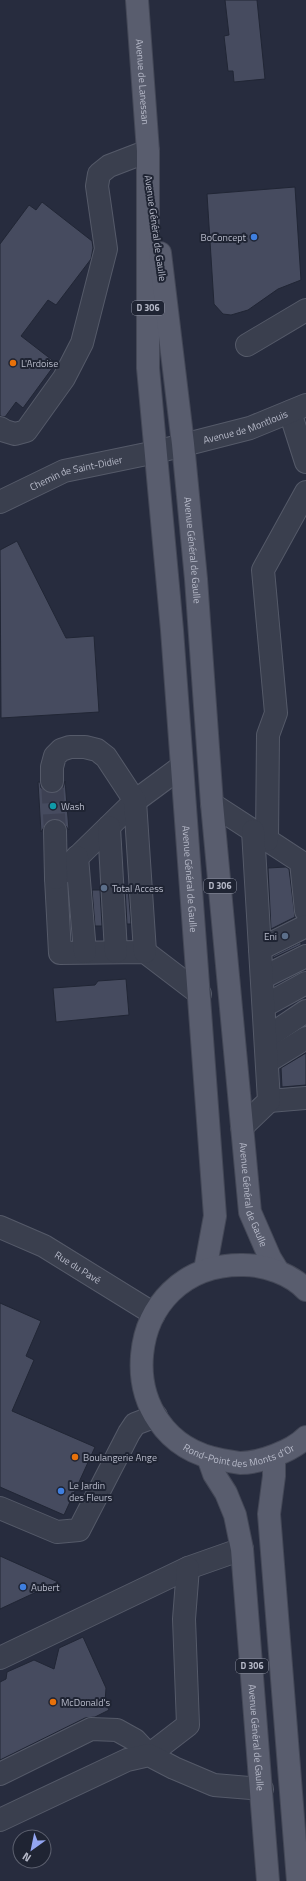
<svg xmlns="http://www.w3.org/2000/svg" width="306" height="1881" font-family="'Titillium Web',sans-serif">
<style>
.building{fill:#464b5f;stroke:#212635}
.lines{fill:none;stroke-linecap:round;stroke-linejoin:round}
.minor-tunnel{stroke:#3d4153;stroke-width:22;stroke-dasharray:22 11;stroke-linecap:butt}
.minor-casing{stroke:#555a69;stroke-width:24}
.major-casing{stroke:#444857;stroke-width:24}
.minor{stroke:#3a3f4e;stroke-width:22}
.major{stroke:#595d6e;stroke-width:22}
.shop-dot{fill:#3f7fe0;stroke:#1f2433;stroke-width:1.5}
.food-dot{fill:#e8710a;stroke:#1f2433;stroke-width:1.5}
.culture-dot{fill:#0f9aa8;stroke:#1f2433;stroke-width:1.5}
.service-dot{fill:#5c6f8a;stroke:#1f2433;stroke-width:1.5}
.labels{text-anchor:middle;stroke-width:4;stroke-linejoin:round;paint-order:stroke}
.shield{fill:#1f2433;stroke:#898d9c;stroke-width:1}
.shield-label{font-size:9px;font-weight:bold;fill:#b7bac9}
.street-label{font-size:10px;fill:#b7bac9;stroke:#1f2433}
.poi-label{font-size:10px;fill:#b7bac9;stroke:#1f2433;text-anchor:start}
</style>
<rect width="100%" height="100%" fill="#272c3e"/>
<g class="building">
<path d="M225,0H257L265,79L234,82L233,71H228L224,36L229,35Z"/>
<path d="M295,187L301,280L278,289L248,310L231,315L223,314L214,304L207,194Z"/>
<path d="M42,202L92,241L93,248L91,259L56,305L48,300L21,336L56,363L23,408L16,402L5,417L0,416V244L29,205L36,210Z"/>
<path d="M17,541L66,638L94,636L99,712L1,718L0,550Z"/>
<path d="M65,781L69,830L61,820L54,819L48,821L41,832L38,782H40L41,788L45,792L52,793L58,792L63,788Z"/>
<path d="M286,867L289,869L295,917L271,929L268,868Z"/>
<path d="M128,887L131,924H127L125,888Z"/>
<path d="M92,890H100L102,926H95Z"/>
<path d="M301,942V945L273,958V956Z"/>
<path d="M126,979L129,1015L56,1022L53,988L95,985L98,981Z"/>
<path d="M306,1053V1085L282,1087L281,1068Z"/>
<path d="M0,1303L41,1321L26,1356L34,1360L12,1411L95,1447L64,1515L0,1487Z"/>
<path d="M0,1556L58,1582L0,1609Z"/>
<path d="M83,1637L106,1688L105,1702L109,1710L95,1717L85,1718L0,1760V1682L6,1679L7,1672L34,1660L54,1669L59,1648Z"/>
</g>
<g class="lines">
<path class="minor-tunnel" d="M52,781L55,831"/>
<defs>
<g id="minor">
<path d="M247,345L306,310"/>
<path d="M290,412L306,462"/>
<path d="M0,428L5,431L15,434L26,431L64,378L82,343L106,249L97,186L99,174L109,166L148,151"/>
<path id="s1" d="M0,502L64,471L156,452L250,428L306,405"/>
<path d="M181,767L135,801L56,878L60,953L145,952L200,994"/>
<path d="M52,781V767L55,756L61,750L70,747H85L97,750L106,757L135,801L145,952"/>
<path d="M212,804L301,862L306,911"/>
<path d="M109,827L116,952"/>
<path d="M55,831L56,878"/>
<path d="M267,840L268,735L276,713L263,570L306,492"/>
<path d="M77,857L85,952"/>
<path d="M260,949L306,926"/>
<path d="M262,978L306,956"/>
<path d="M264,1006L306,983"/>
<path d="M266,1038L306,1011"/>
<path d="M267,1062L306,1038"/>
<path d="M269,1101L306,1098"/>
<path d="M242,1127L269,1101L253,831"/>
<path id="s2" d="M0,1227L44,1246L154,1314"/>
<path d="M0,1508L57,1532L79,1530L129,1433L135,1424L156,1416"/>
<path d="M0,1658L188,1568L242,1549"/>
<path d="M0,1774L91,1729L117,1730L135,1740L149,1755L188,1725L184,1619L188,1568"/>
<path d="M0,1820L127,1760L149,1755L174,1768L214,1785L262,1789"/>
</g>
<g id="major">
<path id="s3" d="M137,0L148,151V368L172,630L215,1216L205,1270"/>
<path id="s4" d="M160,253L183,444L196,579L212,804L250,1212L270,1258L278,1271"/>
<path id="s5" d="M306,1290C291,1274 265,1265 243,1265C119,1263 105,1440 222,1460C228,1461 234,1462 240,1463C260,1463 292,1451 306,1437"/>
<path id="s6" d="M208,1457L214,1474L226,1493L235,1515L242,1549L268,1881"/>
<path d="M274,1457V1476L269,1514L298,1881"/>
</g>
</defs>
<use href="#minor" class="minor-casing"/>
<use href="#major" class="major-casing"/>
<use href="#minor" class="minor"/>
<use href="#major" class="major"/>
</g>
<g class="shop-dot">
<circle cx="254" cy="237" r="4"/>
<circle cx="61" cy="1491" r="4"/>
<circle cx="23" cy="1587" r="4"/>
</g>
<g class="food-dot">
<circle cx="13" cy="363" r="4"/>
<circle cx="75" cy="1457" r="4"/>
<circle cx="53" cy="1702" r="4"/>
</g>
<circle class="culture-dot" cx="53" cy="806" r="4"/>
<g class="service-dot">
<circle cx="104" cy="888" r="4"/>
<circle cx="285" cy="936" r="4"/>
</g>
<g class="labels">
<g class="shield">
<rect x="132" y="301" width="32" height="14" rx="3"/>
<rect x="204" y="879" width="32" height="14" rx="3"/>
<rect x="236" y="1659" width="32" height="14" rx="3"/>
</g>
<g class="shield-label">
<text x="148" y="311">D 306</text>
<text x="220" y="889">D 306</text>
<text x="252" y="1669">D 306</text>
</g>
<g class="street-label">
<text dy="4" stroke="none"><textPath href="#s3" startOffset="82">Avenue de Lanessan</textPath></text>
<text transform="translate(156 228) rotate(82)" y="4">Avenue Général de Gaulle</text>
<text dy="4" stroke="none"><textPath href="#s1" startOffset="258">Avenue de Montlouis</textPath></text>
<text dy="4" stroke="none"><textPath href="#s1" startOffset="82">Chemin de Saint-Didier</textPath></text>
<text dy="4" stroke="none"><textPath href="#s4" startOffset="299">Avenue Général de Gaulle</textPath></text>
<text dy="4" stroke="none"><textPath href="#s3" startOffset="881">Avenue Général de Gaulle</textPath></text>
<text dy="4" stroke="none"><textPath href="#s4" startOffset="947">Avenue Général de Gaulle</textPath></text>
<text dy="4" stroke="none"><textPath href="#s2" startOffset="88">Rue du Pavé</textPath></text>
<text dy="4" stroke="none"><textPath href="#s5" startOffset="382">Rond-Point des Monts d'Or</textPath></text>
<text dy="4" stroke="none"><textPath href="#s6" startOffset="288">Avenue Général de Gaulle</textPath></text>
</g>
<g class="poi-label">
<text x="246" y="241" text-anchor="end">BoConcept</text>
<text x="21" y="367">L'Ardoise</text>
<text x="61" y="810">Wash</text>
<text x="112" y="892">Total Access</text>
<text x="277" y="940" text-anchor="end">Eni</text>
<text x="83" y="1461">Boulangerie Ange</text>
<text x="69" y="1489">Le Jardin<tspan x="69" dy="12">des Fleurs</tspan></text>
<text x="31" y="1591">Aubert</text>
<text x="61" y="1706">McDonald's</text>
</g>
</g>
<g transform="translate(32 1849) rotate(213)"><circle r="19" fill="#1f2433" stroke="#5c606f"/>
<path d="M0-3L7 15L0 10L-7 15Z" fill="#93a5f1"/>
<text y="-6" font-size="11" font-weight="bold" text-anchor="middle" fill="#b7bac9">N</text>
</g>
</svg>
